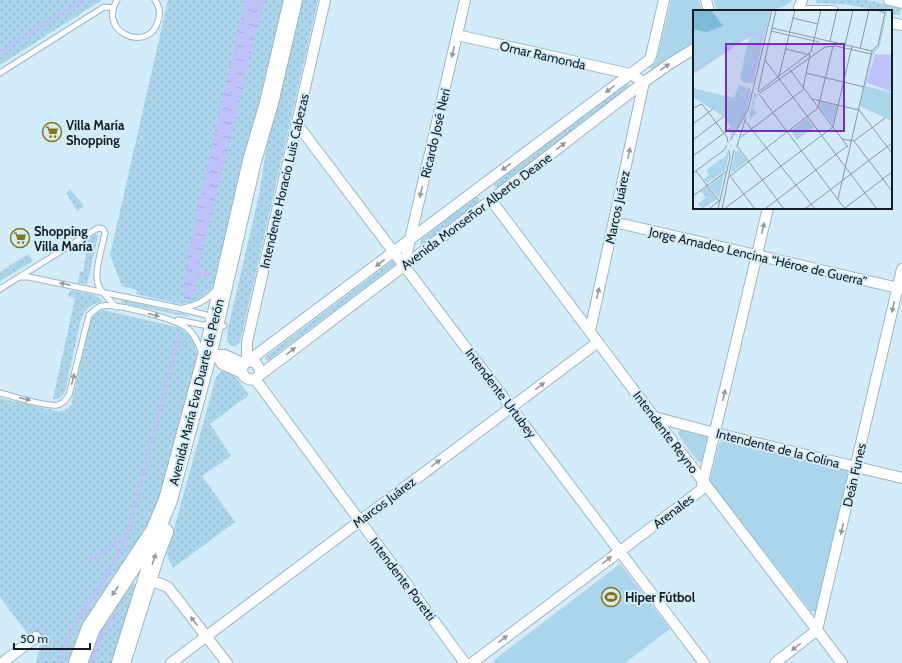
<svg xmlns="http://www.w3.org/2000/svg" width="902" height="663" font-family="Cabin,sans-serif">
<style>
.grass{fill:url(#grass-dots)}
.green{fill:#abd5ea}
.water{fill:url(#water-ripples)}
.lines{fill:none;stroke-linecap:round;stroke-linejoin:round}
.stream{stroke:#bfc2f8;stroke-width:3}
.lane-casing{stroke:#9eb6c2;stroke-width:7}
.street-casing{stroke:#9eb6c2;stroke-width:12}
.highway-casing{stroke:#9eb6c2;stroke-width:20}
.lane{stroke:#fff;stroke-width:5}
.street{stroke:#fff;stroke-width:10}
.highway{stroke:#fff;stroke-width:18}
.oneway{fill:#959a9c}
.labels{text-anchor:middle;stroke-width:4;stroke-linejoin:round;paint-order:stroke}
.street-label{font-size:13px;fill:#141e22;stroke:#d3ecf9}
.poi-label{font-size:13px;font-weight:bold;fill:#141e22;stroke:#d3ecf9;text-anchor:start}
.inset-river{fill:none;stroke:#bfc2f8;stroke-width:2}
.inset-road{fill:none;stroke:#879aa3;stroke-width:1}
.view{fill:#7b2cbf;fill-opacity:0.15;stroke:#7b2cbf;stroke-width:2}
.inset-edge{fill:none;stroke:#141e22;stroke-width:2}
</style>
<defs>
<pattern id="grass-dots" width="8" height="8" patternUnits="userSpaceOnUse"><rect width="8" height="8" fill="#abd5ea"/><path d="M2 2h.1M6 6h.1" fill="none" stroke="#92b6c8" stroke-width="1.8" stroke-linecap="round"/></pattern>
<pattern id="water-ripples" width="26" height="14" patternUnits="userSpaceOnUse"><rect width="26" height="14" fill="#bfc2f8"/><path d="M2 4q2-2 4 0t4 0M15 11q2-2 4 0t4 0" fill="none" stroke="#a3a6d4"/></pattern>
</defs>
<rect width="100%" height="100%" fill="#d3ecf9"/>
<g class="grass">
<path d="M0,0H102L0,65Z"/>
<path d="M168,0H288L217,282C207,295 197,304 180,304L136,294L137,290L122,286L110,255Z"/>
<path d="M298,0H318L240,342L236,346H231L227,341V333L259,195L272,113Z"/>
<path d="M815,0H867L899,7L901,9L900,15L891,14V11H878L851,5L817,3Z"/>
<path d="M626,84L630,85L629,88L497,188L495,187L494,184Z"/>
<path d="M70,190L83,204V207L77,211L66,193Z"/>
<path d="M476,197L479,198V202L421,245H420L421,239Z"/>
<path d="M95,234L98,236L87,284L78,283L80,272L83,271L87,249L80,247V245Z"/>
<path d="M28,254L33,261L0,281V272Z"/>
<path d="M392,261L395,262V265L269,360H265L266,356Z"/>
<path d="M72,290L94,295L102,300V301C87,308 86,306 80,323L65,392L59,399H53L75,298L68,296L70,291Z"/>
<path d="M123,300L188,315L189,317L121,303V301Z"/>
<path d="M103,310L181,328L192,338L198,356L163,504L72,663H36L42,637L37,631L30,637L0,597V398L57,411C63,411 67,410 71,405L91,319L94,314Z"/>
<path d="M221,371C235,371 241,385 249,395L210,424L231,456L202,476L235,522L173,568L169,560L167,554L216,377Z"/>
<path d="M131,582L137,585L113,663H83L88,646Z"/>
</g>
<g class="green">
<path d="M671,0H699L702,11H694V44L655,68H648L656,62Z"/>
<path d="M714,0H792C779,16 736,11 717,11Z"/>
<path d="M681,429L707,436L708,440L702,462L697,461L678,434V432Z"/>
<path d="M724,440L844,469L849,472V474L817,611L815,612L811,611L711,484L710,480L719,443Z"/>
<path d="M620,564L670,629L625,663H494V660Z"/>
</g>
<path class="water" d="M245,0H264L199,268L201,270L211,272L210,277L198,276L193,294L190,300H185L184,298C183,269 192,242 196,214Z"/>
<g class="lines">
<g class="stream">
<path d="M0,52L83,0"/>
<path d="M89,561L127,536"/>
<path d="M60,663C71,616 110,581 127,536L180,333"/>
<path d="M91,663L100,638L115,613"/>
</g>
<defs>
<g id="lane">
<path d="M117,0C97,34 150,53 158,21C161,13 159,6 155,0"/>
<path d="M0,73L104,7L113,8"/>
<path d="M20,277H29L43,280L178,308L206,315L212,320"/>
<path d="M0,289L98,228L103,229L105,233C102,248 93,274 99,287C103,294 111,301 116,307"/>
<path d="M183,308C197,306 207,300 217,289"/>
<path d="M178,320L203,325L215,323L224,326"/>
<path d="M0,393C12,396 46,407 57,405C63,404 66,400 69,395L89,315C93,312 96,308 101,306C116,303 177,319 188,329C195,335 199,345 202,353"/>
</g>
<g id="street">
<path d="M706,0L709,11"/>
<path d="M889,0L902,3"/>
<path d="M798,11L802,0"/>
<path d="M803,11H833"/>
<path d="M891,23L902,25"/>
<path d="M457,35L630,74L644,82L590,331"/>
<path d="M297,124L704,663"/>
<path d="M491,200L654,417L842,663"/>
<path d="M614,222L902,289"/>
<path d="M404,266L465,0"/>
<path d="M217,355L222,364L242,373"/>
<path d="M217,355H225L244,364"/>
<path d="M249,361L255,362L260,369C261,378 254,382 246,378C241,374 241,369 244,364L649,60L651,56L664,0"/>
<path d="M247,362V342L325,0"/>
<path d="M260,375L491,200L644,82L671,63L694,49"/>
<path d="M255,379L465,663"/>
<path d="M654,417L715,433L902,478"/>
<path d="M147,582L158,583L168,587L227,663"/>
<path d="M2,663L36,637"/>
<path d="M171,663L598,342"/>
<path d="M472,663L701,490L768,208"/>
<path d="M775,663L817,630L902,269"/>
</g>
<g id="highway">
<path d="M78,663L91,628L155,531L168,500L208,352L252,161L269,103L293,0"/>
<path d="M121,663L155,555L164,532"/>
</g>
</defs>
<use href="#lane" class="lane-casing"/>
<use href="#street" class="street-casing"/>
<use href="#highway" class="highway-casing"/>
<use href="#lane" class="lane"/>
<use href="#street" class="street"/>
<use href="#highway" class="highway"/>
</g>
<defs><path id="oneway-solid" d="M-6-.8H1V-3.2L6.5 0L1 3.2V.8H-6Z"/></defs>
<g class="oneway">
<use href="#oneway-solid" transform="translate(453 52) rotate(103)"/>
<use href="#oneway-solid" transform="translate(665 67) rotate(-35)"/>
<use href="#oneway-solid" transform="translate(610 89) rotate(143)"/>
<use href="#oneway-solid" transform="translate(561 146) rotate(-38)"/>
<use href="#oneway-solid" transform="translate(629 153) rotate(-78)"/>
<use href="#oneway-solid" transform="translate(506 167) rotate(143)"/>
<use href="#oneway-solid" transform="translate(421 192) rotate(103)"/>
<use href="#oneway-solid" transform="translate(763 228) rotate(-77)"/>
<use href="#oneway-solid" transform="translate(380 263) rotate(143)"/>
<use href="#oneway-solid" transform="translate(65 284) rotate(-168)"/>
<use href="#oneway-solid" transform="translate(598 293) rotate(-77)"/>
<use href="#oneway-solid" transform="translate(893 307) rotate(103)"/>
<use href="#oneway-solid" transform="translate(154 315) rotate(13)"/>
<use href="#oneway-solid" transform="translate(291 351) rotate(-37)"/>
<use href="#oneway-solid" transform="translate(73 379) rotate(-76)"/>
<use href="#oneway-solid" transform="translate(540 386) rotate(-37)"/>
<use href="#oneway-solid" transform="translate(724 395) rotate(-77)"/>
<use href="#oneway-solid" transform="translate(25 399) rotate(13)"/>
<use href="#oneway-solid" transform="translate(436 463) rotate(-37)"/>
<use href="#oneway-solid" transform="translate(842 529) rotate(104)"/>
<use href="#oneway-solid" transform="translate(154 559) rotate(-72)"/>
<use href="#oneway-solid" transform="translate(607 560) rotate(-37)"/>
<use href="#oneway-solid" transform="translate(115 591) rotate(124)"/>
<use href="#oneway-solid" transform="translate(194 621) rotate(-128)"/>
<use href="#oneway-solid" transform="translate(503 639) rotate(-37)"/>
<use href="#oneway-solid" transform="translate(796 647) rotate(142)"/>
</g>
<defs>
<symbol id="supermarket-ring" viewBox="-11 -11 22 22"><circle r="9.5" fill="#d3ecf9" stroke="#877518" stroke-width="1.5"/><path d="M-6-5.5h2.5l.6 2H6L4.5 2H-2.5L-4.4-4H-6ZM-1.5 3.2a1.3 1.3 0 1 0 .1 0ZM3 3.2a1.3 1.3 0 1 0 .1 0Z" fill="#877518"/></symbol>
<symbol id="stadium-ring" viewBox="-11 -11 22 22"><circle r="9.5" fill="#d3ecf9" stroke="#877518" stroke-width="1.5"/><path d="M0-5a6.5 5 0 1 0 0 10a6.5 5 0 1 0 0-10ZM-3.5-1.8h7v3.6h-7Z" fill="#877518"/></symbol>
</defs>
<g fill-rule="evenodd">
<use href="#supermarket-ring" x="41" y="121" width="22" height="22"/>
<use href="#supermarket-ring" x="9" y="227" width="22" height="22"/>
<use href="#stadium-ring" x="600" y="586" width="22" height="22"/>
</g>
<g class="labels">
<g class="street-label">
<text transform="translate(543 55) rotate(13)" y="5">Omar Ramonda</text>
<text transform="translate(435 133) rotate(-77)" y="5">Ricardo José Neri</text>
<text transform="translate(284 181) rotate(-77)" y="5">Intendente Horacio Luis Cabezas</text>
<text transform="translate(617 207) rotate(-78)" y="5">Marcos Juárez</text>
<text transform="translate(476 211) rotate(-37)" y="5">Avenida Monseñor Alberto Deane</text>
<text transform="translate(758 256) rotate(13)" y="5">Jorge Amadeo Lencina “Héroe de Guerra”</text>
<text transform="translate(196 392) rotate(-76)" y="5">Avenida María Eva Duarte de Perón</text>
<text transform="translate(501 393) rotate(53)" y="5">Intendente Urtubey</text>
<text transform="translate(666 432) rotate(53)" y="5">Intendente Reyno</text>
<text transform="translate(778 448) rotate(14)" y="5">Intendente de la Colina</text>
<text transform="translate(854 475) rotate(-77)" y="5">Deán Funes</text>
<text transform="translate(384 502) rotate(-37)" y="5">Marcos Juárez</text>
<text transform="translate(673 511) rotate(-37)" y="5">Arenales</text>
<text transform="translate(403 579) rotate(53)" y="5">Intendente Poretti</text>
</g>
<g class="poi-label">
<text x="66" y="130">Villa María<tspan x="66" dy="15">Shopping</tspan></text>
<text x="34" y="236">Shopping<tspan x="34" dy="15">Villa María</tspan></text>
<text x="625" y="602">Hiper Fútbol</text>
</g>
</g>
<g transform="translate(693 10)">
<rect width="199" height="199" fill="#d3ecf9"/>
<path d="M0,0H78L60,73H51L47,68L56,27L0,64ZM186,0L194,2L187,36L180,45L173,76L199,83V111L167,96L179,42L185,36L193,4ZM46,75L58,79L54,102L37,129L38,118L31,107L0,87V78L41,88ZM63,83L65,86L60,90L63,94L59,97L64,103L56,109L61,84ZM32,141L36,143L32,161L14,173L11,169L16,165L13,160L34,145ZM42,141H46L54,151L38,163ZM31,164L26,187H25L16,176ZM14,177L24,189L9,199L5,194L13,188L8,181Z" fill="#abd5ea"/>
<path d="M0,0H18L30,16L14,22L0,19Z" fill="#7ebbd8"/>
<path d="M128,92L144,96L140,114L126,98ZM114,108L121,117L104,130L98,121Z" fill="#abd5ea"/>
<path d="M70,22L60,70L57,73L67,25ZM182,44L199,45V82L174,73Z" fill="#bfc2f8"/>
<path class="inset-river" d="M0,62L57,25L70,22M49,106L56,78"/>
<path class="inset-road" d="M100,8L125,14M79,18L179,41M78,21L126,32M137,31L144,0M152,35L160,0M93,39L117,45L110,78M167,39L176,0M72,50L184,199M97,60L155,137M113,63L171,77M86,66L102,0M65,81L83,0M65,82L118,42L128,0M67,83L132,37L143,36L178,44M66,84L152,199M119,89L166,100L199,143M0,98L9,94L34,127L35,133M52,111L122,199M0,114L20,99M48,127L111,79M149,129L161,131L192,108M0,130L30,107M37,131L55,100L79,0M161,131L199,181M44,136L91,199M44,136L53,107M0,146L38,118M3,161L26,191M0,163L31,140L34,135M0,186L34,161M145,189L179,41L185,35L192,3L184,0M152,198L199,162M16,199L27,190M25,199L37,147L36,140M29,199L41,140M31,199L140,117L159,36M62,199L37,166L125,98L140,36M72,199L154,136M112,199L199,133"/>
<path class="view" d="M33,34H151V121H33Z"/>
<rect width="199" height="199" class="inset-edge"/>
</g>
<path d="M14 643v6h76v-6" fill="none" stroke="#141e22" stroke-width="2"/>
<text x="20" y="643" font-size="12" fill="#141e22" stroke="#d3ecf9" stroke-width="3" paint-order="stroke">50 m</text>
</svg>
